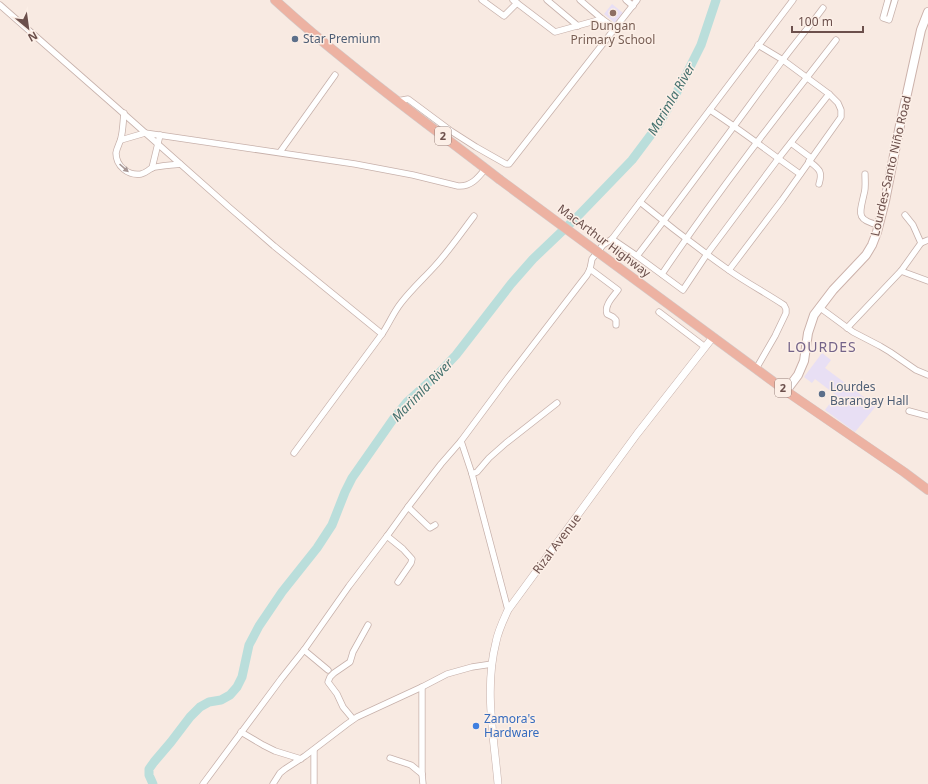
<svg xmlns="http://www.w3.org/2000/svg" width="928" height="784" font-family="'Noto Sans',sans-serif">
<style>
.education{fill:#e8dff4}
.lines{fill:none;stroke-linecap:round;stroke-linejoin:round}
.river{stroke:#badedb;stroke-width:9}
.minor-casing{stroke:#c7b1ab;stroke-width:7}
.tertiary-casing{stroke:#c7b1ab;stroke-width:8}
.secondary-casing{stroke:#ccb2ab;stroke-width:10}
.trunk-casing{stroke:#d3cac9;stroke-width:10}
.minor{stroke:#fff;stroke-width:5.5}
.tertiary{stroke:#fff;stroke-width:7}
.secondary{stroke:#fff;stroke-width:8}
.trunk{stroke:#edb2a2;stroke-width:9}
.trunk-bridge-casing{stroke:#d3cac9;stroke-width:10;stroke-linecap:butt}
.trunk-bridge{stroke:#edb2a2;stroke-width:9}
.oneway{fill:#a79694}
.education-dot{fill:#8d6e63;stroke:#fcefe7;stroke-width:1.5}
.service-dot{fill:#5c6f8a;stroke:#fcefe7;stroke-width:1.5}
.shop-dot{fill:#3f7fe0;stroke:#fcefe7;stroke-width:1.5}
.labels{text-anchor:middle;stroke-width:3;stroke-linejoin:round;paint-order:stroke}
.shield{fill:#fcefe7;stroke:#97807a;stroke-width:1}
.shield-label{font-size:11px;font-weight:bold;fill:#6c504c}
.education-label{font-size:12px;fill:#785e54;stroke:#fcefe7}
.service-label{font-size:12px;fill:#4e5e75;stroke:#fcefe7;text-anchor:start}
.street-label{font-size:12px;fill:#6c504c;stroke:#fcefe7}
.shop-label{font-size:12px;fill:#366cbe;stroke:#fcefe7;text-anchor:start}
.water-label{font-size:13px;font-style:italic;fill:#42706d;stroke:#fcefe7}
.quarter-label{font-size:14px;letter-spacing:1px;fill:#746489;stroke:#fcefe7}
</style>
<rect width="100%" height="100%" fill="#f8eae2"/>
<g class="education">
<path d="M612,4L623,13L615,23L604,14Z"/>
<path d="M822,353L831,360L825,368L876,406L855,432L825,410L836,395L815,379L812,383L804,377Z"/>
</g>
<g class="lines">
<path class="river" d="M153,784L149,775V769L154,762L171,742L190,717L200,707L209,702L221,700L230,695L237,687L242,677L249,645L259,626L282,592L317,548L332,525L345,492L352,478L394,418L407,402L439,373L456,355L511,284L533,259L577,217L632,160L659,124L683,81L701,45L716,0"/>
<defs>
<g id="minor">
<path d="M482,0L504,16L517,3"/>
<path d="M513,0L555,32L602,19"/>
<path d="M547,0L578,26"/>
<path d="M580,0L602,19L616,29"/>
<path d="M626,0L633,6"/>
<path d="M888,0L883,18L889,20L895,0"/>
<path d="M0,5L115,106L230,208L274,246L382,334"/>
<path d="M397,101L408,99L451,131L476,147L506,164H509L637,0"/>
<path d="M710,110C741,130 770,153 800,174"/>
<path d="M124,113C123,122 123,130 121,138C120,143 117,147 116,153C116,166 128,176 141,174C146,173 148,170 152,168C156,166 174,165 180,164"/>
<path d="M121,140L145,133L355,164L413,175L458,186C471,187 478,178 486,168"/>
<path d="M791,143L811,158"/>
<path d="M280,152L335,75"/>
<path d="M809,161C819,169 823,171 819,184"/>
<path d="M152,168L160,135"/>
<path d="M865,174C865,181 866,188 864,194C860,213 855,220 879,225"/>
<path d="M640,202C669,226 699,249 730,271C747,283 766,293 784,305L786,309V313L775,336L756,369"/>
<path d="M612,239L637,256L683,290L707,254L778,159L829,94"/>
<path d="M921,243L928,240"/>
<path d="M637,256C686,192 734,126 782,61C795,43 810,26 823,8"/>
<path d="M590,269L618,290C613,297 604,305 607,314L613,317L616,320V325"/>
<path d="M729,270L782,200L841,117V110L838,103L829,94L783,60L758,45"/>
<path d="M901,271L928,281"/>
<path d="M662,274C716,194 776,117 836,40"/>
<path d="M819,307L853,332L880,346L890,352L916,370L928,375"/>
<path d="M659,312L705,347"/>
<path d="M847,328L901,271L921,243L913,225L905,215"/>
<path d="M909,411L928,416"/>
<path d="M461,441L472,474L508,610"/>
<path d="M294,453L382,334C389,324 393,313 401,303C411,290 423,279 434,267C449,251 461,233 474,216"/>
<path d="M472,474L477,472L489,458L506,443L557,403"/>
<path d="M408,507L430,528L435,525"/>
<path d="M387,536L403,549L412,559L411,563L398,582"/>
<path d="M304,650L328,670"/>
<path d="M422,687V774L423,784"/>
<path d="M353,719L343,707L337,694L328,682L330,677L334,673L350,662L353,652L368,625"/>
<path d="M241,732L263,745L275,751L301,759"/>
<path d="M314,750V784"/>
<path d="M390,758L411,765L422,774"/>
<path d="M203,784L281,679L304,650L349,586L387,536L408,507L441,464L461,441L507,379L580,284L587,275L590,269L592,259L603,245L612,239L793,0"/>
<path d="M273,784L280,773L285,769L305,756L347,724L357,717L422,687L447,674L472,667L492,664"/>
</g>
<path id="tertiary" d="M498,784C494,737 484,689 496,642C498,631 503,621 508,610L637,434L713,337"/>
<path id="secondary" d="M786,391L798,375L804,361L808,333L814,315L833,290L866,255L872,245L877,232L885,201L899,130L921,30L928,12"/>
<g id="trunk">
<path d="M275,0C299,22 324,43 349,63C398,103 449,140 499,179"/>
<path d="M599,253L786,391L904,472L928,490"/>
</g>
</defs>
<use href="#minor" class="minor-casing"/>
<use href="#tertiary" class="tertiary-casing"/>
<use href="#secondary" class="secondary-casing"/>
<use href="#trunk" class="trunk-casing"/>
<use href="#minor" class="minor"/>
<use href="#tertiary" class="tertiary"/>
<use href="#secondary" class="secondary"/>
<use href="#trunk" class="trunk"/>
<defs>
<path id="trunk-bridge" d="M499,179L599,253"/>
</defs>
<use href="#trunk-bridge" class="trunk-bridge-casing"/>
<use href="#trunk-bridge" class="trunk-bridge"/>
</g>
<defs><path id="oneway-solid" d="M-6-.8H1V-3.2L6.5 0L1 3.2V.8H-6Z"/></defs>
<use class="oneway" href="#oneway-solid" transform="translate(124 168) rotate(42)"/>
<circle class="education-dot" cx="613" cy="13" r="4"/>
<g class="service-dot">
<circle cx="295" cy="39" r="4"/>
<circle cx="822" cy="394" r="4"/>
</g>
<circle class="shop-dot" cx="476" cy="726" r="4"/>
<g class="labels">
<g class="shield">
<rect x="435" y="127" width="16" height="18" rx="3"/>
<rect x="775" y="379" width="16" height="18" rx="3"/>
</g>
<g class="shield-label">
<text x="443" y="140">2</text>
<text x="783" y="392">2</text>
</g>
<g class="education-label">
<text x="613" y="30">Dungan<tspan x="613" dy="14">Primary School</tspan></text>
</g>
<g class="service-label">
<text x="303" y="43">Star Premium</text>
<text x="830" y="391">Lourdes<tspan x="830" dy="14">Barangay Hall</tspan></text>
</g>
<g class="street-label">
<text transform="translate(891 166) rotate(-77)" y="4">Lourdes-Santo Niño Road</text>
<text transform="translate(604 241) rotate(37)" y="4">MacArthur Highway</text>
<text transform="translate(557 544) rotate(-53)" y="4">Rizal Avenue</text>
</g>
<g class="shop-label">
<text x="484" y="723">Zamora's<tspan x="484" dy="14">Hardware</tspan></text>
</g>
<g class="water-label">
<text transform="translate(671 99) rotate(-60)" y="5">Marimla River</text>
<text transform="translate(422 390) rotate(-46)" y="5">Marimla River</text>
</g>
<g class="quarter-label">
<text x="822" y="352">LOURDES</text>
</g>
</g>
<g transform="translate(28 28) rotate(151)" stroke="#fcefe7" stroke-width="3" paint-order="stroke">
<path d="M0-3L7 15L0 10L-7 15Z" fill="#6c504c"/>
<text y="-6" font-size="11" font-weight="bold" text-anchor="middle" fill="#6c504c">N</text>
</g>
<path d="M792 26v6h71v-6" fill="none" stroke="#6c504c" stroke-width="2"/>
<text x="798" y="26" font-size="12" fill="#6c504c" stroke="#fcefe7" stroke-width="3" paint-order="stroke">100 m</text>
</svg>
